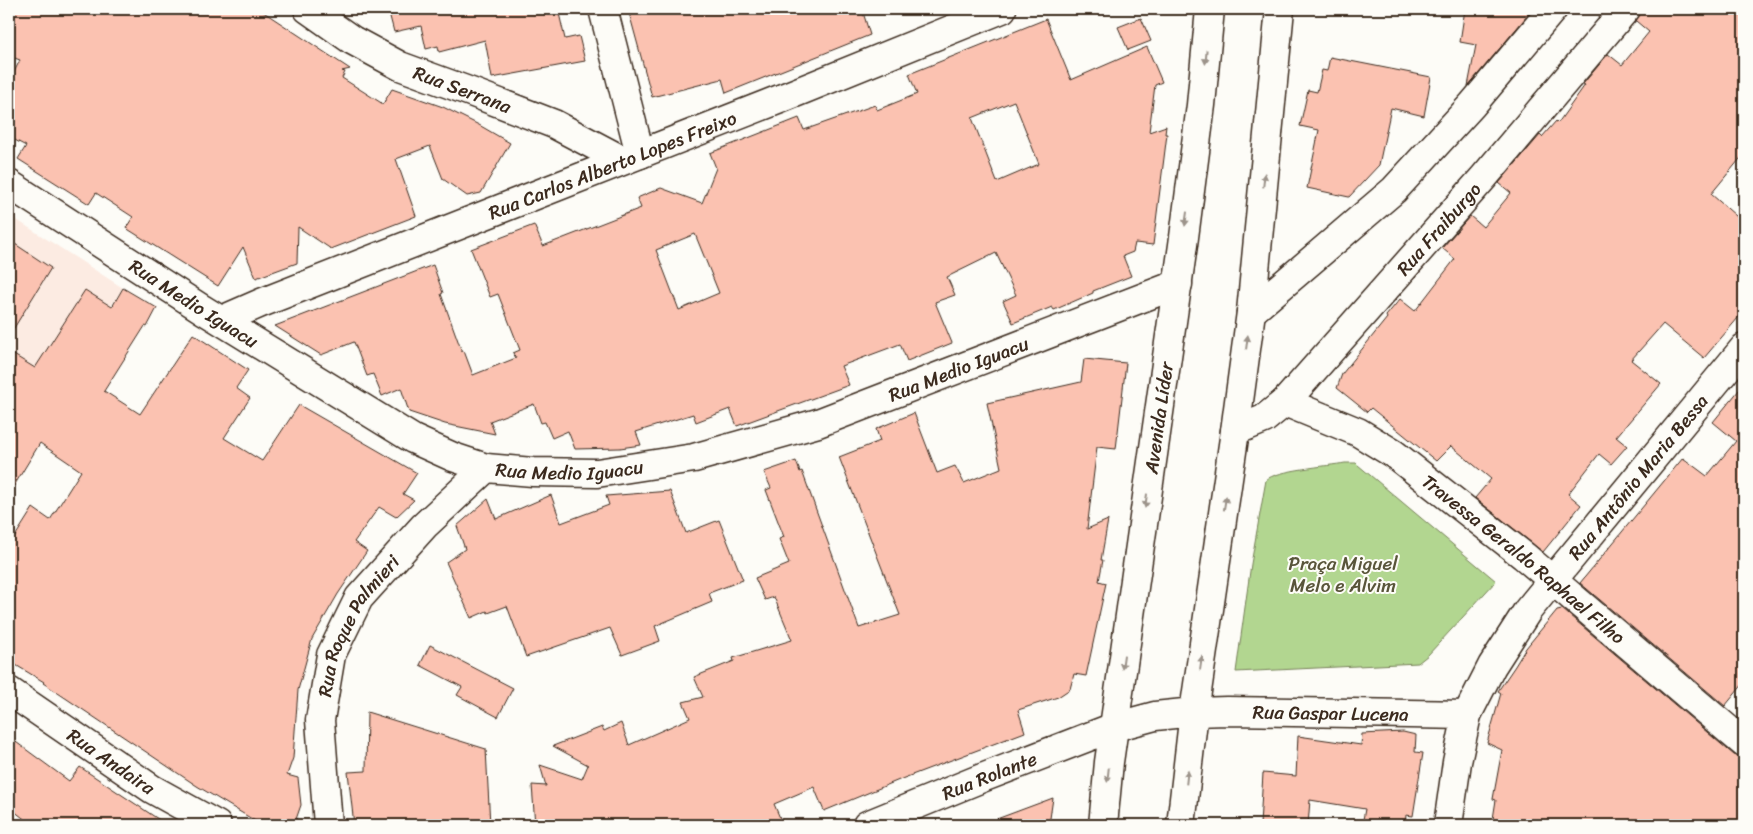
<svg xmlns="http://www.w3.org/2000/svg" width="1753" height="834" font-family="Sriracha,sans-serif">
<style>
.built{fill:#fcebe2}
.green{fill:#b2d690;stroke:#768057}
.building{fill:#fbc2b1;stroke:#3b2a1e;fill-rule:evenodd}
.lines{fill:none;stroke-linecap:round;stroke-linejoin:round}
.minor-casing{stroke:#3b2a1e;stroke-width:31}
.primary-casing{stroke:#3b2a1e;stroke-width:31}
.minor{stroke:#fdfcf7;stroke-width:28}
.primary{stroke:#fdfcf7;stroke-width:28}
.oneway{fill:#9c938a}
.labels{text-anchor:middle;stroke-width:4;stroke-linejoin:round;paint-order:stroke}
.street-label{font-size:19px;fill:#3b2a1e;stroke:#fdfcf7}
.park-label{font-size:19px;fill:#59553a;stroke:#fdfcf7}
</style>
<rect width="100%" height="100%" fill="#fdfcf7"/>
<filter id="ink" filterUnits="userSpaceOnUse"><feTurbulence type="fractalNoise" baseFrequency=".02" numOctaves="2"/><feDisplacementMap in="SourceGraphic" scale="10" xChannelSelector="R" yChannelSelector="G"/><feConvolveMatrix kernelMatrix="1 2 1 2 8 2 1 2 1" color-interpolation-filters="sRGB"/></filter>
<g filter="url(#ink)">
<path class="built" d="M9,215L123,288L25,433L9,423Z"/>
<path class="green" d="M1345,463H1356L1358,465L1496,581L1428,655L1418,663L1236,672L1251,564L1266,480C1276,470 1329,466 1345,463Z"/>
<g class="building">
<path d="M16,9H259L350,69L342,71L345,72L342,78L383,104L392,89L443,107L479,125L510,143L481,193L467,196L443,179L430,146L396,159L416,216L331,249L298,227L297,263L256,278L243,247L218,286L126,228L133,217L96,193L89,204L18,159L26,146L9,137V82L20,60L9,56V25Z"/>
<path d="M388,9H558L565,39L579,36L585,61L492,78L485,40L439,52L438,46L426,49L421,26L394,32Z"/>
<path d="M628,9H862L870,35L726,93L722,79L652,97Z"/>
<path d="M1465,9H1533L1468,86L1476,45L1460,42Z"/>
<path d="M1641,9H1744V154L1711,194L1744,223V311L1704,358L1663,324L1631,360L1661,384L1616,437L1627,446L1611,464L1599,454L1568,494L1581,505L1543,552L1475,498L1491,479L1451,446L1436,461L1371,408L1367,412L1337,388L1342,374L1387,318L1386,316L1400,299L1415,311L1455,259L1442,248L1470,216L1483,227L1511,193L1499,183L1540,135L1542,137L1556,121L1558,123L1585,85L1583,84L1608,54L1622,65L1649,32L1636,21L1641,12Z"/>
<path d="M1141,18L1151,41L1128,50L1118,27Z"/>
<path d="M1046,19L1071,80L1147,47L1162,82L1155,85L1149,132L1166,126L1165,134H1167L1153,245L1135,243L1133,252L1123,256L1131,276L1093,291V293L1054,310L1052,307L1013,323L1003,301L1016,295L996,253L947,277L955,295L935,302L952,343L907,361L900,344L841,366L849,385L737,426L730,409L696,422L693,414L636,432L641,445L620,448L575,449L568,431L552,438L545,422L541,423L534,404L490,421L495,434L445,424L409,412L401,388L382,396L373,374L367,376L354,342L321,355L275,326L433,265L443,293L441,294L462,352L464,351L473,375L516,358L513,353L520,350L498,294L490,297L471,249L534,225L543,246L641,208L637,198L661,188L702,203L716,168L710,153L799,118L804,130L875,105L877,110L917,94L909,74ZM1014,101L1039,164L997,182L972,118ZM695,234L719,293L679,310L656,250Z"/>
<path d="M1330,57L1431,77L1424,116L1391,108L1379,165L1349,197L1307,188L1319,130L1300,126L1308,90L1317,92L1322,70L1327,71Z"/>
<path d="M9,240L51,268L9,336Z"/>
<path d="M123,288L157,308L147,327L145,326L104,391L140,414L193,334L248,370L236,388L250,398L224,438L262,461L299,405L417,473L403,494L414,500L396,517L379,507L354,542L367,551L338,594L312,639L298,690L293,758L287,775L298,778L301,805L294,825H262L197,786L43,683L44,682L9,661V546L33,508L50,520L81,471L40,443L9,494V352L35,368L85,290L112,307Z"/>
<path d="M1084,359L1126,363L1116,449L1097,447L1087,529L1108,520L1101,560H1103L1099,581L1106,583L1086,676L1074,674L1070,689L1058,697L1018,710L1025,732L904,778L824,811L814,787L774,804L783,825H535L532,785L546,786L540,765L582,779L588,765L553,746L602,727L604,731L621,723L629,745L690,718L683,702L703,697L694,677L734,661L733,658L792,640L774,597L765,600L755,578L789,564L779,539L784,537L766,490L771,488L764,472L796,461L800,472L802,471L859,628L900,615L839,457L880,441L876,429L914,413L937,473L955,466L964,483L1001,468L987,403L1081,382Z"/>
<path d="M1744,384V683L1725,706L1580,583L1683,458L1707,476L1736,441L1713,422Z"/>
<path d="M670,491L686,533L719,520L743,580L709,593L712,602L655,626L660,641L622,655L610,628L526,657L507,606L488,613L487,611L471,618L446,562L465,549L457,526L488,499L496,519L551,495L561,523L609,505L606,496Z"/>
<path d="M1562,609L1734,755L1744,759V825H1492L1496,800L1493,799L1502,750L1487,743L1501,693L1498,691L1515,666L1526,648L1557,610Z"/>
<path d="M430,645L513,688L498,717L457,695L462,687L420,665Z"/>
<path d="M367,712L486,749L490,825H354L348,772L366,771Z"/>
<path d="M1403,732L1416,735L1415,752L1423,753L1413,816L1406,815L1405,825H1362L1365,809L1310,800L1308,825H1260L1263,773L1296,776L1298,736L1361,745L1362,734Z"/>
<path d="M9,737L69,781L80,767L167,825H32L9,807Z"/>
<path d="M1053,798L1049,825H986V823Z"/>
</g>
<g class="lines">
<defs>
<g id="minor">
<path id="s1" d="M308,9L352,40L400,66L471,92L554,124L622,160"/>
<path d="M603,9L640,154"/>
<path id="s2" d="M9,184L202,309L413,439L453,457L486,468L533,472L597,473L694,458L818,423L1178,284"/>
<path d="M1251,312L1394,190L1472,105L1553,9"/>
<path id="s3" d="M222,320L261,303L780,99L1002,9"/>
<path id="s4" d="M1285,402L1358,432L1394,454L1524,556L1744,743"/>
<path id="s5" d="M1235,431L1264,419L1285,402L1484,177L1626,9"/>
<path id="s6" d="M9,691L152,789L217,825"/>
<path id="s7" d="M328,825L320,720L331,655L359,598L424,526L486,468"/>
<path id="s8" d="M867,825L982,778L1114,727L1155,716L1194,712L1227,711L1467,715"/>
<path id="s9" d="M1448,825L1457,762L1467,715L1492,666L1528,610L1744,348"/>
</g>
<g id="primary">
<path id="s10" d="M1103,825L1109,762L1183,245L1201,105L1210,9"/>
<path d="M1181,825L1194,712L1235,431L1251,312L1280,9"/>
</g>
</defs>
<use href="#minor" class="minor-casing"/>
<use href="#primary" class="primary-casing"/>
<use href="#minor" class="minor"/>
<use href="#primary" class="primary"/>
</g>
<defs><path id="oneway-solid" d="M-6-.8H1V-3.2L6.5 0L1 3.2V.8H-6Z" transform="scale(1.25)"/></defs>
<g class="oneway">
<use href="#oneway-solid" transform="translate(1206 57) rotate(95)"/>
<use href="#oneway-solid" transform="translate(1264 180) rotate(-84)"/>
<use href="#oneway-solid" transform="translate(1186 219) rotate(98)"/>
<use href="#oneway-solid" transform="translate(1247 342) rotate(-83)"/>
<use href="#oneway-solid" transform="translate(1146 501) rotate(98)"/>
<use href="#oneway-solid" transform="translate(1225 503) rotate(-81)"/>
<use href="#oneway-solid" transform="translate(1123 662) rotate(98)"/>
<use href="#oneway-solid" transform="translate(1201 663) rotate(-82)"/>
<use href="#oneway-solid" transform="translate(1108 775) rotate(96)"/>
<use href="#oneway-solid" transform="translate(1187 777) rotate(-84)"/>
</g>
</g>
<g class="labels">
<g class="street-label">
<text dy="7" stroke="none"><textPath href="#s1" startOffset="175">Rua Serrana</textPath></text>
<text dy="7" stroke="none"><textPath href="#s3" startOffset="420">Rua Carlos Alberto Lopes Freixo</textPath></text>
<text dy="7" stroke="none"><textPath href="#s5" startOffset="290">Rua Fraiburgo</textPath></text>
<text dy="7" stroke="none"><textPath href="#s2" startOffset="220">Rua Medio Iguacu</textPath></text>
<text dy="7" stroke="none"><textPath href="#s2" startOffset="1045">Rua Medio Iguacu</textPath></text>
<text dy="7" stroke="none"><textPath href="#s10" startOffset="411">Avenida Líder</textPath></text>
<text dy="7" stroke="none"><textPath href="#s2" startOffset="640">Rua Medio Iguacu</textPath></text>
<text dy="7" stroke="none"><textPath href="#s9" startOffset="406">Rua Antônio Maria Bessa</textPath></text>
<text dy="7" stroke="none"><textPath href="#s4" startOffset="288">Travessa Geraldo Raphael Filho</textPath></text>
<text dy="7" stroke="none"><textPath href="#s7" startOffset="209">Rua Roque Palmieri</textPath></text>
<text dy="7" stroke="none"><textPath href="#s8" startOffset="484">Rua Gaspar Lucena</textPath></text>
<text dy="7" stroke="none"><textPath href="#s6" startOffset="124">Rua Andaira</textPath></text>
<text dy="7" stroke="none"><textPath href="#s8" startOffset="132">Rua Rolante</textPath></text>
</g>
<g class="park-label">
<text x="1343" y="570">Praça Miguel<tspan x="1343" dy="22">Melo e Alvim</tspan></text>
</g>
</g>
<rect width="1753" height="834" fill="none" stroke="#fdfcf7" stroke-width="30"/>
<rect x="15" y="15" width="1723" height="804" fill="none" stroke="#3b2a1e" stroke-width="2" filter="url(#ink)"/>
</svg>
